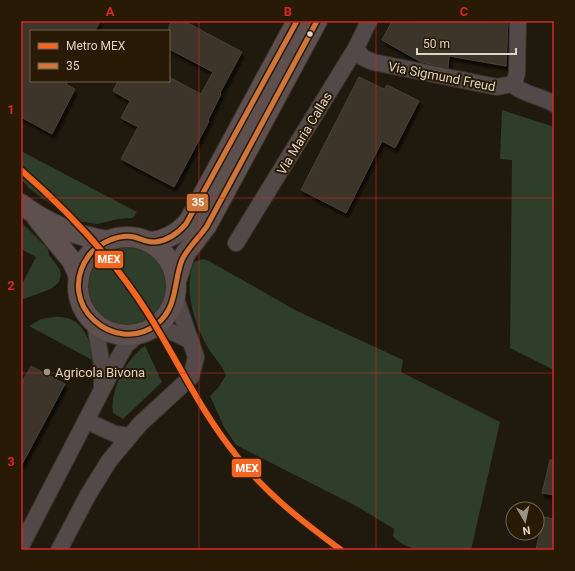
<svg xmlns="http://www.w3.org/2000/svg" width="575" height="571" font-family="Roboto,sans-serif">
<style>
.green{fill:#2f3e2b}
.building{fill:#3c342b;stroke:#484038;filter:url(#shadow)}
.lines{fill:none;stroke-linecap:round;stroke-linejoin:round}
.minor-casing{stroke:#393229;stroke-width:18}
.major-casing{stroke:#393229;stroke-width:22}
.minor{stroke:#534949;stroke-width:16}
.major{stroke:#5d504f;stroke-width:20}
.bus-1-casing{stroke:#281a05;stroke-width:8}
.bus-1{stroke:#d0753b;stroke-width:5}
.metro-1-casing{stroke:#281a05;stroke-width:9}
.metro-1{stroke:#f26522;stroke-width:6}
.grid{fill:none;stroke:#d62828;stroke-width:1;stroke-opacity:0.55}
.bus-dot{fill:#ded4c8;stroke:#281a05;stroke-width:1.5}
.poi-dot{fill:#9c9387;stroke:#281a05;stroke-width:1.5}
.labels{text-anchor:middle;stroke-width:4;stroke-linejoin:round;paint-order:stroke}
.street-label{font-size:13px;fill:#ded4c8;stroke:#281a05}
.poi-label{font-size:13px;fill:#ded4c8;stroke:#281a05;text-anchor:start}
.line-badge{stroke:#281a05;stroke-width:1.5}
.badge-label{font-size:11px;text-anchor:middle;font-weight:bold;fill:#fff}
.neatline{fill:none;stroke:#d62828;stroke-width:1.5}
.grid-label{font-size:13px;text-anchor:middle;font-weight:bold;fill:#d62828}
</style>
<defs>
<filter id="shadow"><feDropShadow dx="2.5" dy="4.5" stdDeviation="1" flood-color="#0009"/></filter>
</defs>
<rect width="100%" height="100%" fill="#20190d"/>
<g class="green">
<path d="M502,110L554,127V370L510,348L512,160L500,159Z"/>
<path d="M21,151L137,212L133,218L118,219L97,224L72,220L29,188L21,179Z"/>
<path d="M21,222L48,249L49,255L59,268L61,274L59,282L51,289L21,300V286L36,257L21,249Z"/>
<circle cx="127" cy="286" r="39"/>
<path d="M203,259L209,261L297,311L403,360L401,372L500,422L471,550C446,550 411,557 393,536L394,529L358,507L236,445L224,427L210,396L218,388L226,375C221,363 213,357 207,346C194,323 183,288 194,262Z"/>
<path d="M54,317C81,315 90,337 94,361L29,326L41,319Z"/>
<path d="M145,346L162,382L123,419L113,413C109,392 127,357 145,346Z"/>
</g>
<g class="building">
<path d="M21,21H100L95,31H31V81H67L66,84L75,89L52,134L21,117Z"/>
<path d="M172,21H184L242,52L220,93L221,94L208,120L209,121L174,187L121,159L138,127L121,118L130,101L113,91L118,81H169V77L201,94L213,72L169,49V26Z"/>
<path d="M392,21L482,23V21H508L506,66L449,56L448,68L421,62L382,40Z"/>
<path d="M359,77L384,89L387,85L419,101L395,148L382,141L346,213L301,190Z"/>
<path d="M31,366L65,384L21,466V384Z"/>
<path d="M550,460H554V495L542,493Z"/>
<path d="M544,517L554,519V550L536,549Z"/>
</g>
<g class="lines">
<defs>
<g id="minor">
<path d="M356,48L362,57L373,62L497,87L512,84C522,94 541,96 554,104"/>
<path d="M512,84L515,80L517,73L518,21"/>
<path d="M236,243L356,48L369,21"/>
<path d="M95,324L102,366V387"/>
<path d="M151,329C166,329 176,333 190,341"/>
<path d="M87,421L115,434L129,436"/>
<path d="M21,546L119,357L126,345L140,333"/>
<path d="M59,550L88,495L109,461L140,424L191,377L196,357L175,296"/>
</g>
<g id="major">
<path d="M21,204C47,224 76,236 108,241"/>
<path d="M37,218L72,261L79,276"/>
<circle cx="127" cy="286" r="49"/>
<path d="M149,242C166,241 178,234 189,221L297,21"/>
<path d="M176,281L185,254L207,225L317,21"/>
</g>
</defs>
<use href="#minor" class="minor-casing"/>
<use href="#major" class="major-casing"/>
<use href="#minor" class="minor"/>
<use href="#major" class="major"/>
<defs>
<path id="bus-1" d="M297,21L186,224C178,233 167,241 155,242C147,243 142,239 134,237C120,234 100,242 90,254C52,304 116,357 157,324C178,307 173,283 182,260C188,247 199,238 207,226L317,21"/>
</defs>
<use href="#bus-1" class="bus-1-casing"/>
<use href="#bus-1" class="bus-1"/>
<defs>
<path id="metro-1" d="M21,170C69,212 113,258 147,312C177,359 200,411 236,455C265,493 303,522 341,550"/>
</defs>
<use href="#metro-1" class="metro-1-casing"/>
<use href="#metro-1" class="metro-1"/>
</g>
<path class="grid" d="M199,21V550M376,21V550M21,198H554M21,373H554"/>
<circle class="bus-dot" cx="310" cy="34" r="3.5"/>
<circle class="poi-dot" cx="47" cy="372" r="4"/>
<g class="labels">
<g class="street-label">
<text transform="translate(442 76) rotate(11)" y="5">Via Sigmund Freud</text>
<text transform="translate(304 133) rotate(-59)" y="5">Via Maria Callas</text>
</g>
<g class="poi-label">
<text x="55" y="377">Agricola Bivona</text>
</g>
</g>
<g class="line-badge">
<rect x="186" y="193" width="23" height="19" rx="4" fill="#d0753b"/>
<rect x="94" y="250" width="30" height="19" rx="4" fill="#f26522"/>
<rect x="231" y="458" width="31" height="20" rx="4" fill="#f26522"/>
</g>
<g class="badge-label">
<text x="198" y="206">35</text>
<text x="109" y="263">MEX</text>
<text x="247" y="472">MEX</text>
</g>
<rect width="575" height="571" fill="none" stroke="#281a05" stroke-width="44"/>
<rect x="30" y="30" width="140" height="52" fill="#281a05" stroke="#716453"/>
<rect x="38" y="43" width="20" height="6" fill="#f26522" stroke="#716453"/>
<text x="66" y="50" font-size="12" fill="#ded4c8">Metro MEX</text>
<rect x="38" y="63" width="20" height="6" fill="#d0753b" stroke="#716453"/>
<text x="66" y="70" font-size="12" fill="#ded4c8">35</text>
<g transform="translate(525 521) rotate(171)"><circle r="19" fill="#281a05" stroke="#716453"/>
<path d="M0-3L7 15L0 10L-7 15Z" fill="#9c9387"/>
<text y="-6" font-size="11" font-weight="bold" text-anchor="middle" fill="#ded4c8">N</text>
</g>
<path d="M417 48v6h99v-6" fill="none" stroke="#ded4c8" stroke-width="2"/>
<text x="423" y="48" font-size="12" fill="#ded4c8" stroke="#281a05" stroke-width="3" paint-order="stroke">50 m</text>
<rect x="22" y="22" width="531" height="527" class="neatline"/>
<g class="grid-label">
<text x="110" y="16">A</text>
<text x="288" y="16">B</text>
<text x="464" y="16">C</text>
<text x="11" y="114">1</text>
<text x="11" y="290">2</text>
<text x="11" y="466">3</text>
</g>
</svg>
